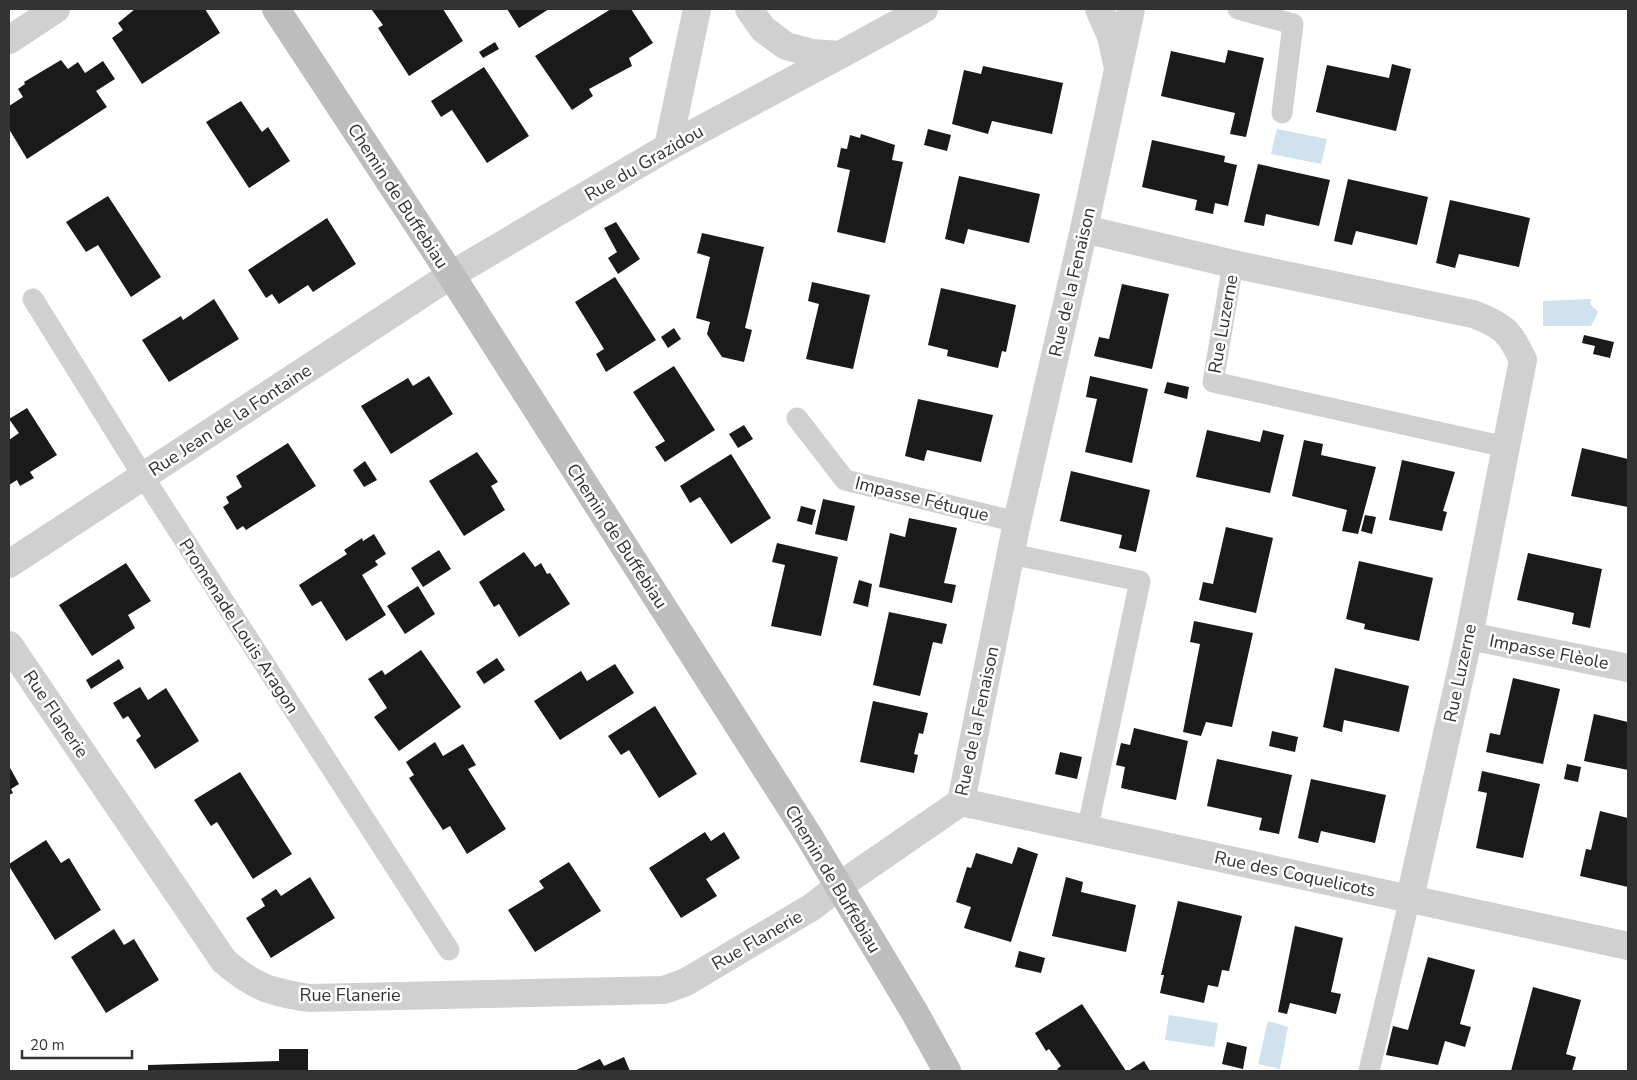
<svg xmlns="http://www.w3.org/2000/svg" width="1637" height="1080" font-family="'Nunito Sans',sans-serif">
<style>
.water{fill:#cfe2ee}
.building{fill:#1a1a1a}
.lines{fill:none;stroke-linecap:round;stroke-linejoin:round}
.lane{stroke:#d0d0d0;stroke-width:21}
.street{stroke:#d0d0d0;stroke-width:28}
.secondary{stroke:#bdbdbd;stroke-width:28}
.labels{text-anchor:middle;stroke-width:5;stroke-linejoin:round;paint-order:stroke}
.street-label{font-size:18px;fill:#333;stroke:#fff}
</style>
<rect width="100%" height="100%" fill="#fff"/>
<g class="water">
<path d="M1277,129L1327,139L1321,164L1271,154Z"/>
<path d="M1591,299L1590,304L1598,312L1591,326H1543V301Z"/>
<path d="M1169,1015L1218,1023L1214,1047L1165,1040Z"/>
<path d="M1268,1021L1288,1027L1280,1069L1258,1064Z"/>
</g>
<g class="building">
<path d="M135,9H205L220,33L142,84L112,38L123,30L118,23Z"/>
<path d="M374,9H443L463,41L409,76L378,28L383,25L372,10Z"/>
<path d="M507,9H549L519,28Z"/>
<path d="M611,9H631L653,43L629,58L632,66L589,89L593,96L572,110L535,56Z"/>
<path d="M495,42L499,49L483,58L479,52Z"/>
<path d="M1228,50L1264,58L1246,137L1230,134L1235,113L1161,96L1171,51L1225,63Z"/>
<path d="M61,60L68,69L78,62L85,73L103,61L115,79L96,91L107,107L27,159L9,129V106L23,97L18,89L25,84L24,82Z"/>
<path d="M1392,64L1411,69L1396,131L1316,112L1327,65L1389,78Z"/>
<path d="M983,66L1063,83L1052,134L992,121L988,134L952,124L964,70L981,74Z"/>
<path d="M484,67L529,136L487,163L452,110L441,117L431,101Z"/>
<path d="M241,101L262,132L268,127L290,161L249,188L206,122Z"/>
<path d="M928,129L951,135L947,151L924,145Z"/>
<path d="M861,134L895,145L892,160L903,162L885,243L837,232L850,170L837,167L841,148L847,149L850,135L860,138Z"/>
<path d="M1152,140L1225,156L1224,162L1237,165L1228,206L1215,203L1213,214L1195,210L1197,200L1142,187Z"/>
<path d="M1258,164L1330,180L1319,226L1266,214L1264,226L1244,222Z"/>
<path d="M959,176L1040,194L1029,243L968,229L964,244L945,239Z"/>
<path d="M1348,179L1428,197L1417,245L1356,231L1352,245L1334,241Z"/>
<path d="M108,196L161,277L131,297L98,245L86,252L66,222Z"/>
<path d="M1450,200L1530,218L1519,267L1459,254L1455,268L1436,263Z"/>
<path d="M327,218L356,264L313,292L308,285L279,304L272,294L266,298L248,270Z"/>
<path d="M616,222L640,259L618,274L608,258L617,252L604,228Z"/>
<path d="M702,233L764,247L745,328L752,330L744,362L722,357L707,334L710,322L696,318L710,257L697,253Z"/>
<path d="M615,277L656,340L606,372L596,354L604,349L575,302Z"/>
<path d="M812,282L870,295L853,369L806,359L819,304L808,301Z"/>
<path d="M1122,284L1169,294L1152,369L1094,356L1099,337L1109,339Z"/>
<path d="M941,288L1016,305L1006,352L1002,351L998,368L947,356L948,350L928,345Z"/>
<path d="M214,299L239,339L169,382L142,340L181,316L183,320Z"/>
<path d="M674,328L681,339L668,348L661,337Z"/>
<path d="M1584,335L1614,342L1610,358L1593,354L1595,346L1582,343Z"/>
<path d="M674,366L715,430L665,462L655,447L665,441L633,392Z"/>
<path d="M429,376L453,414L391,454L361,406L408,378L413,386Z"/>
<path d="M1090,376L1148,389L1132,463L1085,452L1097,399L1086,397Z"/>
<path d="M1167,382L1189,387L1187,399L1164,393Z"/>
<path d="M918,399L993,415L981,462L927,450L924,461L905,456Z"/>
<path d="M27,408L57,455L30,472L34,478L20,486L17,480L9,485V440L19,433L9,419Z"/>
<path d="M744,425L753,439L738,448L729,434Z"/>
<path d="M1207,430L1260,442L1263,430L1284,435L1270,493L1196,477Z"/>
<path d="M1304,440L1323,444L1321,455L1376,467L1358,534L1342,531L1347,510L1292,496Z"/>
<path d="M288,443L316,486L246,530L243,526L237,530L223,507L229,503L226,497L242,487L236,476Z"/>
<path d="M1582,448L1628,459V507L1571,496Z"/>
<path d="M477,452L498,482L491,486L505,510L464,536L429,481Z"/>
<path d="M731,454L771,518L731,544L700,497L690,503L680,486Z"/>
<path d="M1402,460L1455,472L1443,511L1447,512L1442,531L1389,520Z"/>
<path d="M365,461L377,480L364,487L353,470Z"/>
<path d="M1071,471L1150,490L1136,552L1119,548L1122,535L1060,521Z"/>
<path d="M823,499L855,506L847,541L815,534Z"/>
<path d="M801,506L816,510L812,525L797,521Z"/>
<path d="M1365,515L1376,517L1372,534L1361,531Z"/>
<path d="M909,518L957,528L944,583L956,585L952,603L879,587L890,533L905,537Z"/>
<path d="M1226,527L1273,538L1256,613L1199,600L1203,582L1213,584Z"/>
<path d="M374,534L386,554L375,561L378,565L362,575L386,615L346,641L321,601L312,606L299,585L347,554L344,550L362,538L363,541Z"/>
<path d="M777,543L838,557L821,636L771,626L785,565L772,562Z"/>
<path d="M439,550L451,569L423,587L411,568Z"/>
<path d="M524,552L535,567L541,563L547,574L550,573L570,604L519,637L499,604L494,607L479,582Z"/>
<path d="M1528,553L1602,569L1590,628L1572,624L1574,613L1517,600Z"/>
<path d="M1359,561L1433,578L1419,641L1364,629L1365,624L1346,619Z"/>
<path d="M126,563L151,601L128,615L135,628L92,656L59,605Z"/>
<path d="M859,580L872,584L868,607L853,603Z"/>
<path d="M418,586L435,614L405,634L387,606Z"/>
<path d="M889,612L947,624L942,644L933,642L920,696L873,685Z"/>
<path d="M1194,621L1253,633L1232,727L1206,722L1201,736L1183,732L1200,644L1190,642Z"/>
<path d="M421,650L461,707L399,751L374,717L387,708L368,679L382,670L385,675Z"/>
<path d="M497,658L505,670L484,684L476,672Z"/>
<path d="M119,659L124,668L91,689L86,680Z"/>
<path d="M615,664L634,693L560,740L534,701L581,671L587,681Z"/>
<path d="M1335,668L1409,686L1399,732L1344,720L1342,732L1323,727Z"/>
<path d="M1513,678L1560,689L1543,764L1486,752L1490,733L1500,735Z"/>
<path d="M140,687L148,700L166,688L199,741L155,769L136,740L141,736L128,716L123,719L113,703Z"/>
<path d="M873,701L928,713L923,734L919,733L914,754L918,755L914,773L860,762Z"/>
<path d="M655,706L697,774L659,798L629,750L621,755L608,736Z"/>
<path d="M1594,714L1628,722V770L1584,761Z"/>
<path d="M1134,728L1188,741L1176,800L1121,788L1125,767L1116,765L1121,743L1130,745Z"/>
<path d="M1272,731L1298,737L1295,752L1269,746Z"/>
<path d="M435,742L443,756L463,744L476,765L468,769L506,829L467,854L450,826L443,830L409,778L414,775L406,762Z"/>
<path d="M1060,752L1082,757L1077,779L1055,774Z"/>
<path d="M1217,759L1292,775L1279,834L1259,830L1262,818L1207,806Z"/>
<path d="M1567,764L1581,767L1578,782L1564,779Z"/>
<path d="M9,766L19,784L11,789L13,793L9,795Z"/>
<path d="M1482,771L1540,784L1523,858L1476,848L1487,793L1478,791Z"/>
<path d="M240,772L292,854L253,879L217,822L211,826L194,800Z"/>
<path d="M1311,779L1386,795L1375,843L1321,831L1318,843L1298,838Z"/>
<path d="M1600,811L1628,818V887L1580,876L1586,849L1591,850Z"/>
<path d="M705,832L711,841L724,832L740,858L706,879L717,896L681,918L649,868Z"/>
<path d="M46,840L61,863L69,858L101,910L55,940L9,866V864Z"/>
<path d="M1018,847L1038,854L1011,942L964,928L971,907L956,902L967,867L971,868L976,853L1012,864Z"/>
<path d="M569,862L601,911L535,952L508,910L544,888L539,881Z"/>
<path d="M310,877L335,918L271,958L246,918L265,906L261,899L276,889L281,896Z"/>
<path d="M1066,877L1083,882L1081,892L1136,905L1126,952L1052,936Z"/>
<path d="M1178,901L1242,916L1229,971L1222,970L1218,987L1208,985L1204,1003L1160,993L1164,975H1161Z"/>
<path d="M1295,926L1343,938L1331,992L1341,994L1336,1014L1290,1003L1287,1014L1278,1012Z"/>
<path d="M114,929L124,945L134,939L159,980L106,1013L71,957Z"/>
<path d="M1019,951L1045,958L1041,973L1015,967Z"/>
<path d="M1428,957L1475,970L1460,1024L1471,1027L1465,1047L1445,1041L1438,1065L1386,1055L1393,1026L1408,1030Z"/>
<path d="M1533,987L1581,1000L1566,1054L1576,1057L1572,1071H1511Z"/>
<path d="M1082,1004L1126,1071H1059L1057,1069L1061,1066L1049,1049L1046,1051L1035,1033Z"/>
<path d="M1227,1042L1247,1047L1243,1069L1222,1064Z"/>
<path d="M279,1049H308V1071H148V1065L279,1061Z"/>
<path d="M624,1057L630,1071H574L600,1059L604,1066Z"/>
<path d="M1144,1061L1150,1071H1128Z"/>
</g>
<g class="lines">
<g class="lane">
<path d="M1238,9L1293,24L1282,113"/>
<path d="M1233,264L1213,382L1506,447"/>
<path d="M33,299L143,476L449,950"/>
<path d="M797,418L845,480L1017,522"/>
<path d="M1011,554L1140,581L1087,831"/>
<path d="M1369,1071L1410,898"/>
</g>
<g class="street">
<path d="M749,9L763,29L786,46L812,53L840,55L924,9"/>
<path d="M1099,9L1111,36L1117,64"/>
<path d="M9,40L56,9"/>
<path d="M668,147L697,9"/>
<path d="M1084,229L1233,264L1473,314C1502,325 1510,331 1523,360L1469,636L1410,898"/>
<path d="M9,564L451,275L668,147L840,55"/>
<path d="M1469,636L1628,668"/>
<path d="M9,645L224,961C254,987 270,992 309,998L664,990L686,982L812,907L839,886L961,802L1017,522L1084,229L1131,9"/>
<path d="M961,802L1628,946"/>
</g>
<path class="secondary" d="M276,9L451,275L807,833L915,1013L947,1071"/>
</g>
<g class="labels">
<g class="street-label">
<text transform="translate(644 163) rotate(-30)" y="6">Rue du Grazidou</text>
<text transform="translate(398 196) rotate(57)" y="6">Chemin de Buffebiau</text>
<text transform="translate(1072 282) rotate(-77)" y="6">Rue de la Fenaison</text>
<text transform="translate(1223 324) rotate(-80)" y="6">Rue Luzerne</text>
<text transform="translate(230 420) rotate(-33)" y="6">Rue Jean de la Fontaine</text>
<text transform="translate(922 499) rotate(14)" y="6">Impasse Fétuque</text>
<text transform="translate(617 536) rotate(57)" y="6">Chemin de Buffebiau</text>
<text transform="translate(239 626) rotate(57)" y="6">Promenade Louis Aragon</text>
<text transform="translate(1549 652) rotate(11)" y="6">Impasse Flèole</text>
<text transform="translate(1460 673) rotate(-78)" y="6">Rue Luzerne</text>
<text transform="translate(56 714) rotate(56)" y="6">Rue Flanerie</text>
<text transform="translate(977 721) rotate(-78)" y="6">Rue de la Fenaison</text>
<text transform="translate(1295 874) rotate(12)" y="6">Rue des Coquelicots</text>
<text transform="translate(833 879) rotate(59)" y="6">Chemin de Buffebiau</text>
<text transform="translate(757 940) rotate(-30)" y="6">Rue Flanerie</text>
<text x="350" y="1001">Rue Flanerie</text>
</g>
</g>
<rect width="1637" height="1080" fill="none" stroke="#333333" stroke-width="20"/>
<path d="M22 1050v8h110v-8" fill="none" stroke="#333333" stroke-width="2.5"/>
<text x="30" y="1050" font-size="15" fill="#333333" stroke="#ffffff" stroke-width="4" paint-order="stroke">20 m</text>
</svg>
